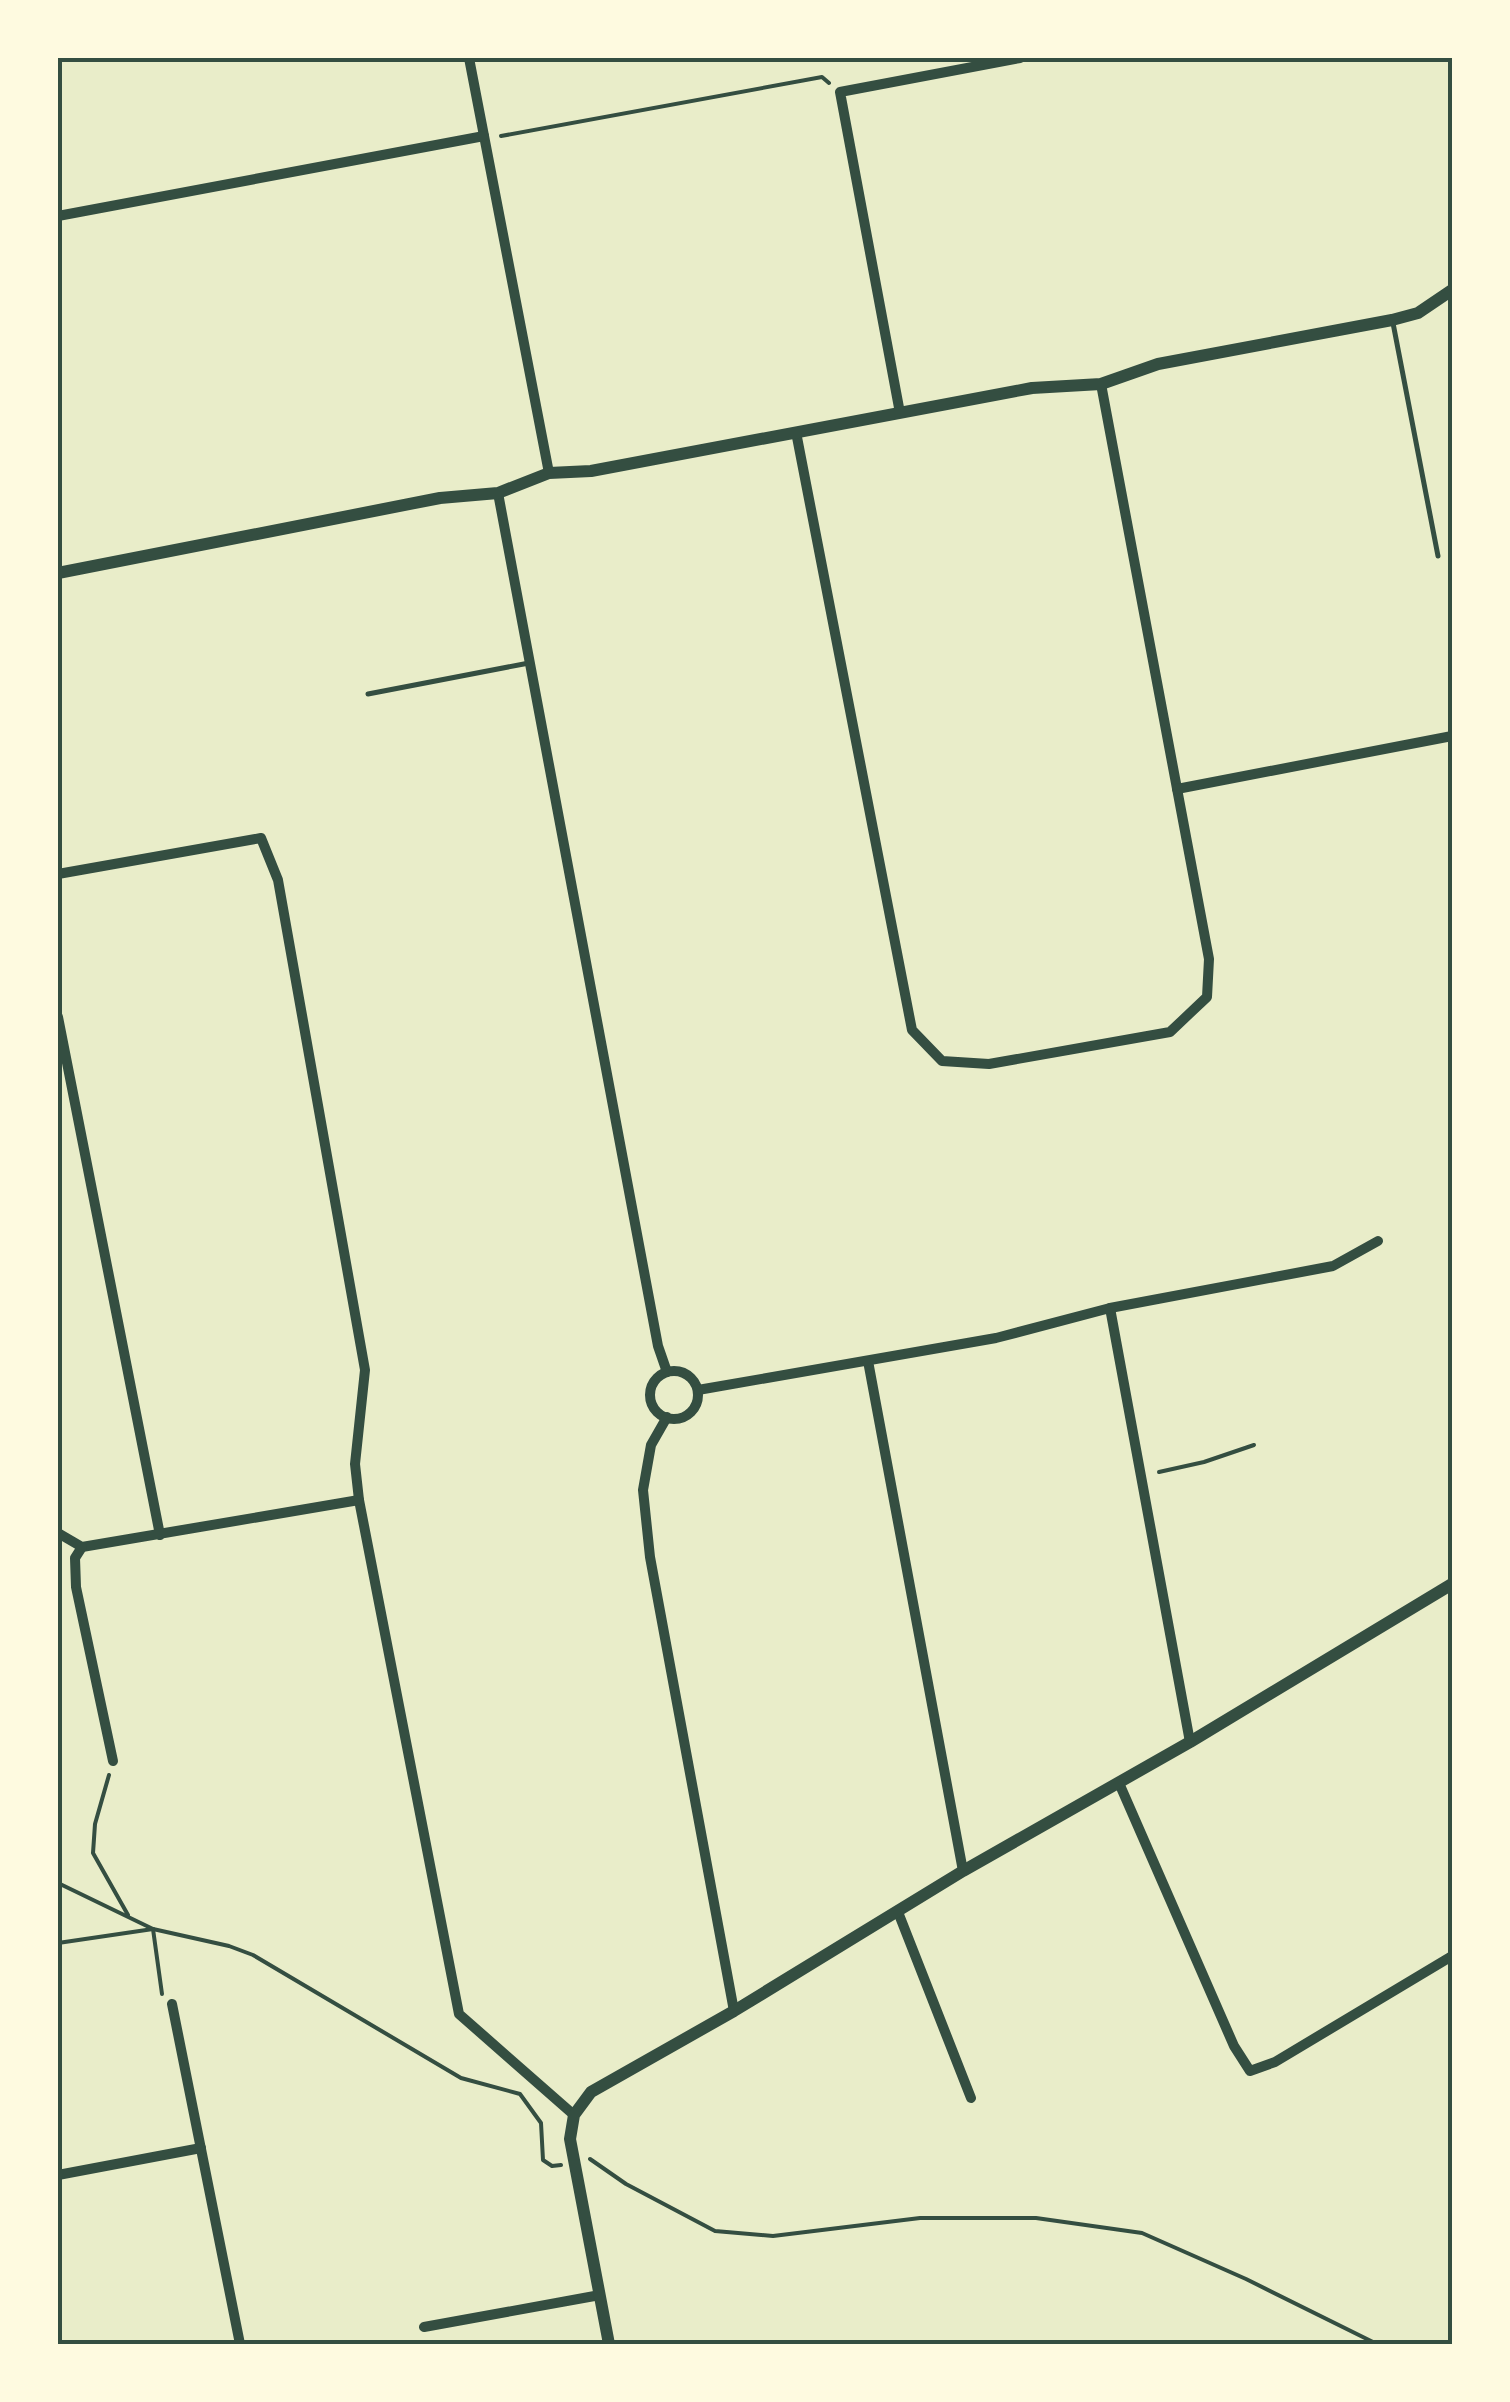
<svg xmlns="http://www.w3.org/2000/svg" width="1510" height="2402" font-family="Spectral,serif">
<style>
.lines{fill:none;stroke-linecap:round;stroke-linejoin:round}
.path{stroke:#344e41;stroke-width:4}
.service{stroke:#344e41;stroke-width:5}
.minor{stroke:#344e41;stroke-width:10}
.tertiary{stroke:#344e41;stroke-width:12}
.neatline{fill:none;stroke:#344e41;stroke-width:4}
</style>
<rect width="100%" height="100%" fill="#e9edc9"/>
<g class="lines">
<g class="path">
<path d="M501,136L822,77L829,83"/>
<path d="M1159,1472L1204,1462L1254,1445"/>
<path d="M109,1775L95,1824L93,1853L128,1915"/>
<path d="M58,1883L153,1929L229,1946L253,1955L461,2078L520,2094L541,2123L543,2160L552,2166L561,2165"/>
<path d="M153,1929L162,1994"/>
<path d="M58,1943L153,1929"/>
<path d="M590,2159L626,2184L715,2231L773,2236L920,2218H1036L1142,2233L1246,2279L1377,2344"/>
</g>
<g class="service">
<path d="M1393,323L1438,556"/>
<path d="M368,694L529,663"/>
</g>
<g class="minor">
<path d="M469,58L549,473"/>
<path d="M58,216L484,136"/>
<path d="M900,413L840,92L1020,58"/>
<path d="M796,432L912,1030L942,1061L989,1064L1170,1032L1207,997L1209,959L1101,384"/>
<path d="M498,493L658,1346L667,1372"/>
<path d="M1177,789L1452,736"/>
<path d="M58,874L261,838L278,880L365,1370L355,1464L359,1500L459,2014L574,2115"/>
<path d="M58,1017L160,1535"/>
<path d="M1110,1308L1190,1742"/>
<path d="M868,1361L963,1871"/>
<circle cx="674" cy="1395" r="24"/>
<path d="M698,1390L996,1338L1110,1308L1333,1266L1378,1241"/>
<path d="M667,1417L651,1445L643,1490L650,1557L734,2011"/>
<path d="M58,1533L82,1547L359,1500"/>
<path d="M82,1547L75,1558L76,1587L113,1761"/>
<path d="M1119,1783L1234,2046L1250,2071L1275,2062L1452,1956"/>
<path d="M898,1912L971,2098"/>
<path d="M172,2004L240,2344"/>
<path d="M58,2175L201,2148"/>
<path d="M424,2327L600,2295"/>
</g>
<g class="tertiary">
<path d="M58,573L440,498L498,493L549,473L591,471L1032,388L1101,384L1158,364L1392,320L1418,313L1452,290"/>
<path d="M609,2344L570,2139L574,2115L591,2092L734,2011L963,1871L1190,1742L1452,1584"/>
</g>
</g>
<rect width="1510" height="2402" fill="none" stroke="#fefae0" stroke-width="120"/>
<rect x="60" y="60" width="1390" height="2282" class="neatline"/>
</svg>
